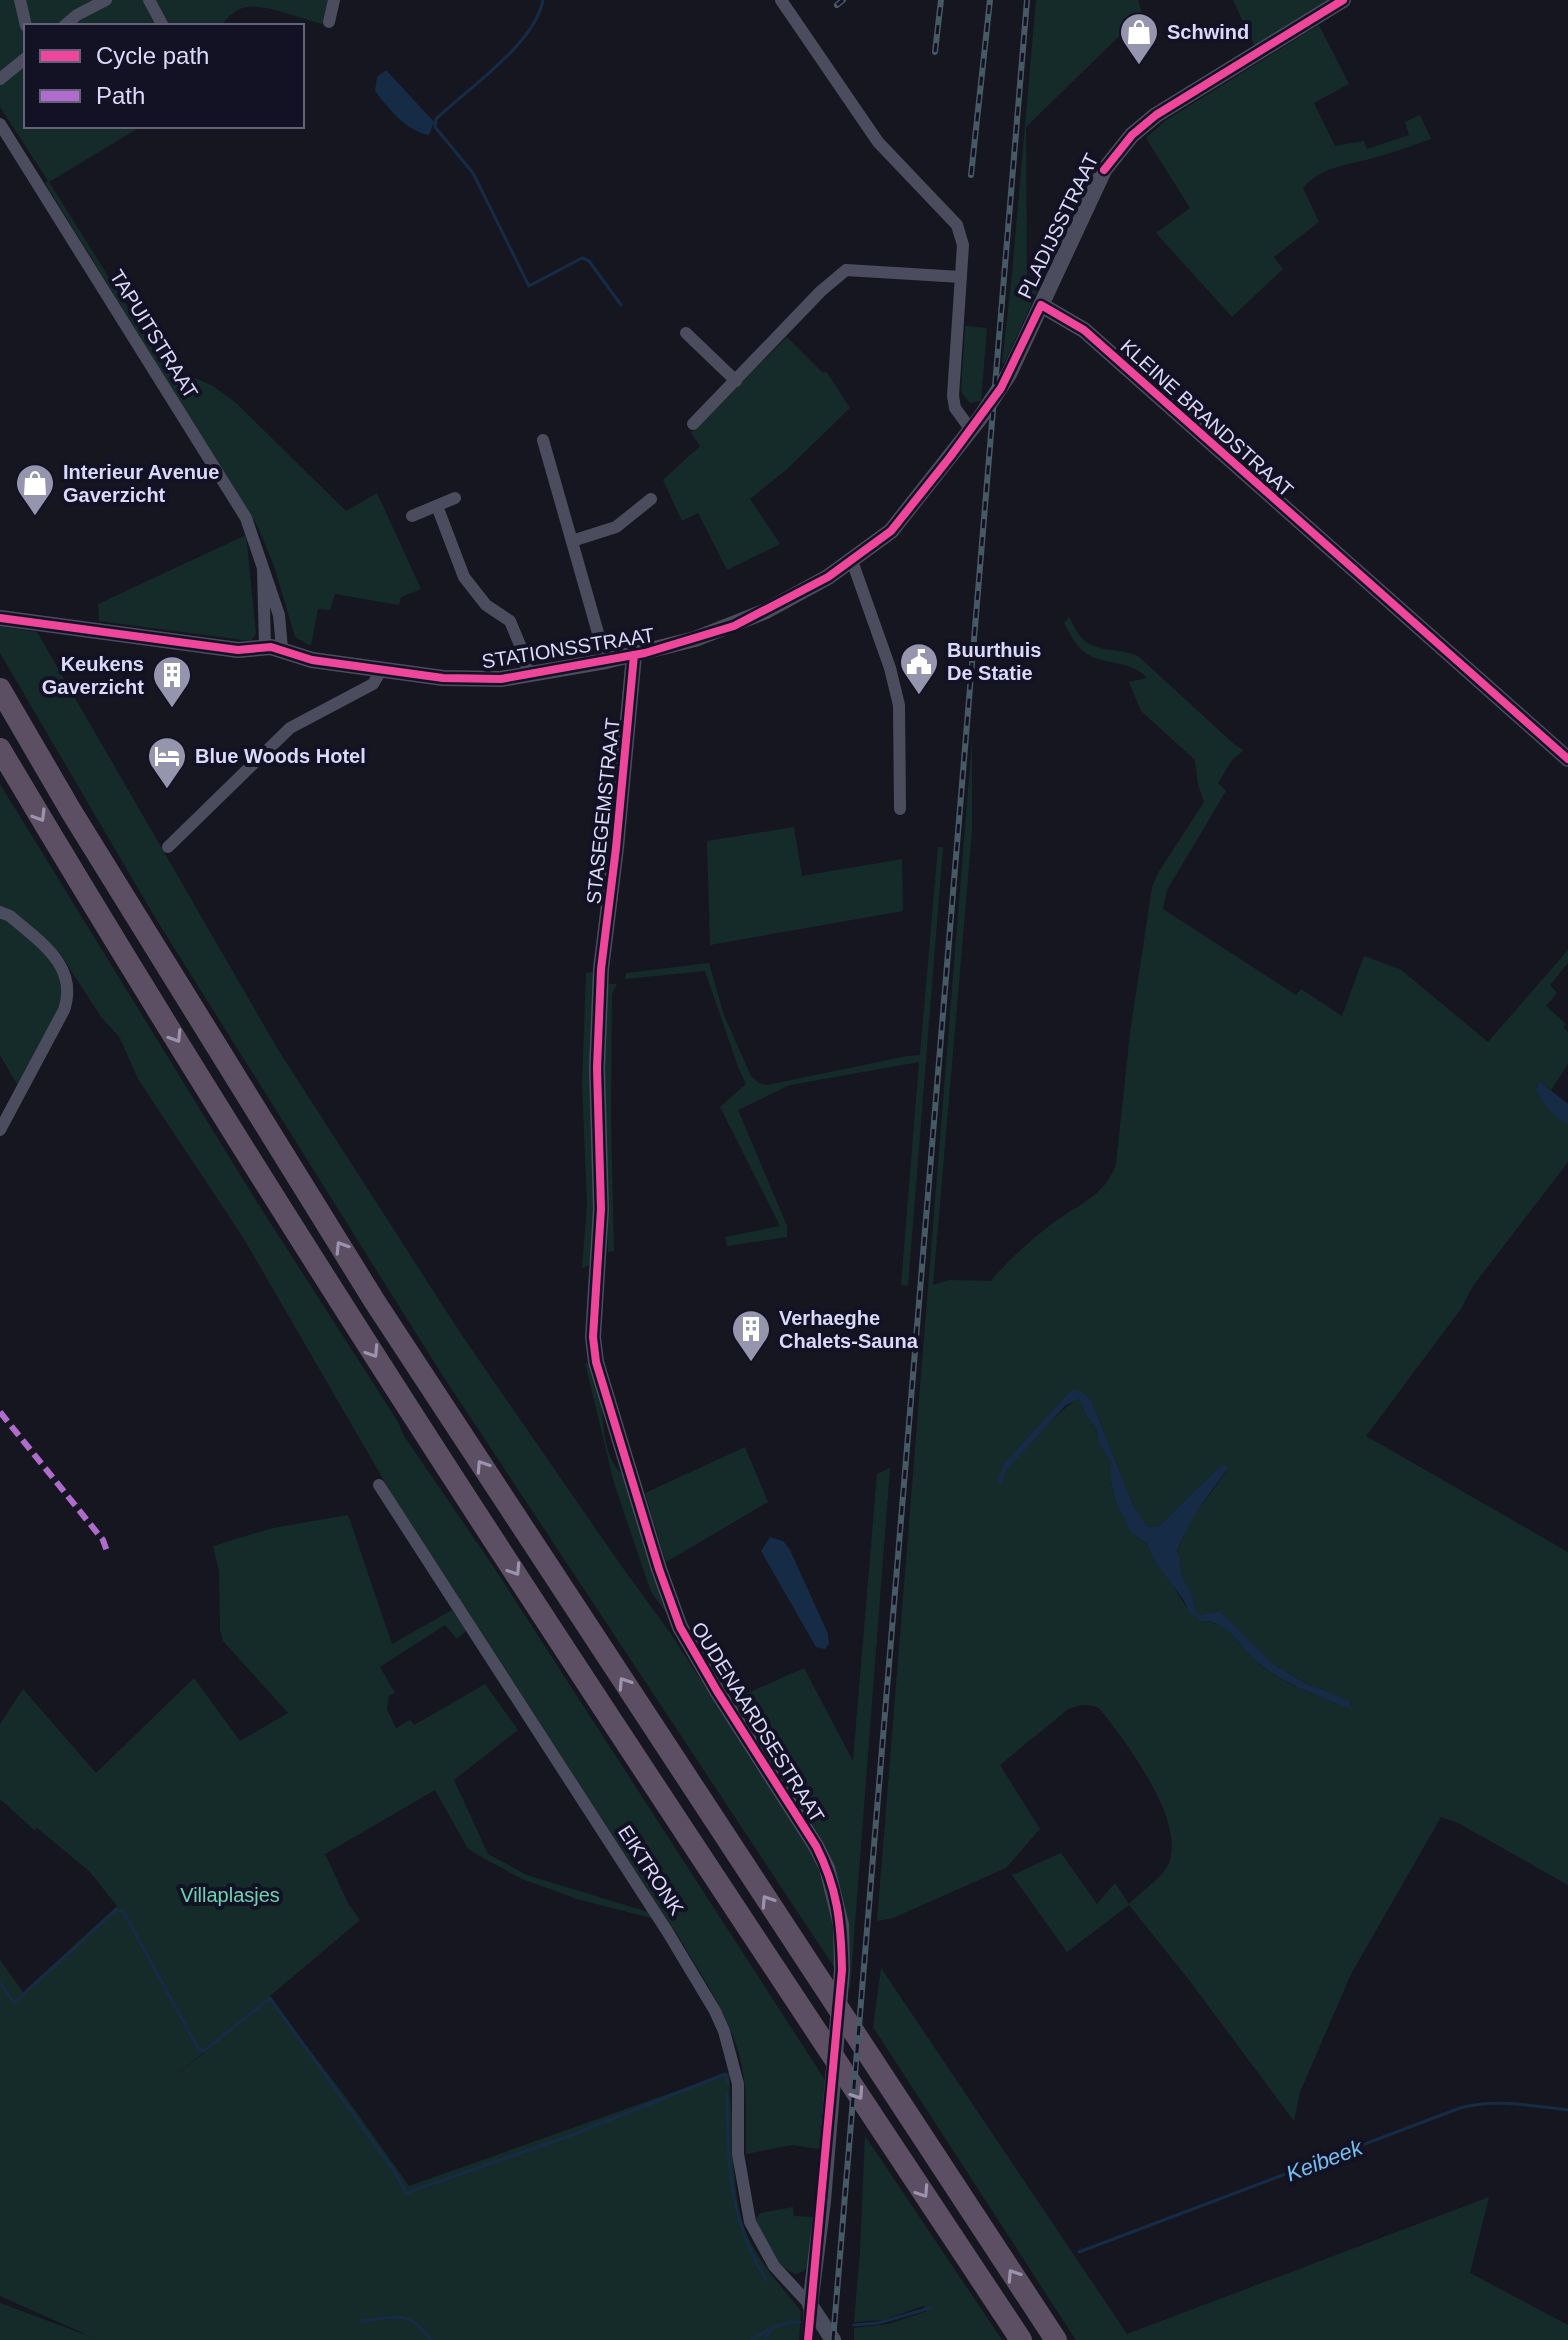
<svg xmlns="http://www.w3.org/2000/svg" width="1568" height="2340" font-family="Helvetica,sans-serif">
<style>
.green{fill:#152b2a;fill-rule:evenodd}
.water{fill:#162c46}
.lines{fill:none;stroke-linecap:round;stroke-linejoin:round}
.stream{stroke:#162c46;stroke-width:3}
.minor{stroke:#4c4c5f;stroke-width:12}
.tertiary{stroke:#4c4c5f;stroke-width:16}
.motorway{stroke:#5d4f63;stroke-width:22}
.rail-casing{stroke:#465a66;stroke-width:6}
.rail{stroke:#131224;stroke-width:3;stroke-dasharray:9;stroke-linecap:butt}
.quiet{stroke:#b06ccc;stroke-width:6;stroke-dasharray:12 6;stroke-linecap:butt}
.cycleway-casing{stroke:#131224;stroke-width:13}
.cycleway{stroke:#ed469a;stroke-width:8}
.oneway{stroke:#9c94af}
.labels{text-anchor:middle;stroke-width:8;stroke-linejoin:round;paint-order:stroke}
.poi-label{font-size:20px;font-weight:bold;fill:#dbd9fb;stroke:#131224;text-anchor:start}
.street-label{font-size:20px;fill:#dbd9fb;stroke:#131224}
.park-label{font-size:20px;fill:#6dd3b2;stroke:#131224}
.water-label{font-size:22px;font-style:italic;fill:#73bfef;stroke:#131224}
</style>
<rect width="100%" height="100%" fill="#161620"/>
<g class="green">
<path d="M0,0H331L322,24C303,19 266,4 247,7C236,8 227,18 221,26H26V126H142L49,182L152,346L162,358L185,374L213,386L236,403L346,511L377,493L421,589L401,597L399,605L335,594L330,610L318,609L311,646L295,637L274,566L258,527L45,183L48,181L0,107Z"/>
<path d="M1036,0H1138L1142,14L1026,127L1027,283L1038,290L1004,364L1002,363L1012,274Z"/>
<path d="M1233,0H1334L1255,47Z"/>
<path d="M1319,25L1349,84L1314,103L1335,146L1364,141L1367,149L1409,135L1405,122L1420,115L1431,139C1413,145 1395,152 1377,157C1350,165 1322,165 1303,188L1319,222L1274,257L1283,269L1232,317L1156,233L1190,208L1146,138L1165,121Z"/>
<path d="M965,326L987,328L981,401L970,403L961,392Z"/>
<path d="M787,337L823,373L826,371L850,408L786,470L750,499L780,544L727,570L698,513L682,521L663,480L700,446L691,433Z"/>
<path d="M246,535L256,634L251,641L99,621L98,604Z"/>
<path d="M1069,617C1073,624 1077,634 1083,639C1097,653 1120,648 1138,656L1235,745L1244,750L1232,760L1218,783L1226,791L1167,890L1163,909L1296,995L1301,989L1342,1016L1364,956L1400,969L1488,1042L1568,950V963L1550,985L1557,993L1546,1006L1566,1024L1563,1027L1568,1032V1064L1551,1090L1539,1081L1536,1090L1542,1100L1568,1124V1162L1473,1286L1461,1309L1366,1436L1568,1552V1885L1458,1823L1441,1817L1351,1974L1300,2092L1294,2121L1189,1980L1129,1905L1067,1952L1012,1875L1061,1853L1097,1904L1115,1883L1129,1904C1140,1893 1156,1882 1165,1870C1194,1830 1124,1739 1099,1708C1087,1703 1079,1705 1067,1710L1000,1765L1040,1829L1006,1868L893,1918L877,1921L972,741V831L933,1285L950,1280L991,1281C1004,1263 1041,1231 1060,1218C1083,1203 1107,1192 1116,1164L1130,1033L1152,887L1158,873L1204,802L1198,785L1195,760L1141,711L1129,682L1147,678C1128,658 1109,667 1087,654C1076,647 1070,634 1064,623ZM1071,1390L1091,1400L1133,1505L1148,1527L1159,1526L1221,1465L1227,1470L1187,1526L1177,1552L1180,1557L1181,1574L1192,1594L1195,1610L1200,1615L1220,1611L1274,1665L1350,1708C1319,1697 1279,1683 1255,1660C1236,1643 1229,1621 1201,1621L1194,1613H1190L1147,1544L1130,1532L1115,1499L1111,1481V1462L1099,1444L1096,1428L1087,1417L1079,1399C1068,1401 1012,1459 1005,1471C1003,1476 1002,1479 1001,1484L1004,1463Z"/>
<path d="M0,626L37,632L277,1048L461,1334L620,1564L671,1634L811,1851L829,1895L835,1932L834,1967L441,1373L156,919L0,653Z"/>
<path d="M0,784L255,1199L398,1422L404,1436L493,1566L825,2080L819,2149L792,2145L746,2154C745,2125 748,2094 742,2067C732,2019 704,1980 680,1939L393,1496L244,1239L138,1079L120,1038L101,1017L59,952H54L0,907Z"/>
<path d="M794,827L802,876L902,859L903,911L710,945L707,841Z"/>
<path d="M938,847H943L908,1286L901,1285L919,1062L790,1085L738,1110L787,1226V1237L727,1246L725,1237L780,1226L720,1107L746,1084L738,1067L705,971L625,979L626,973L709,963L724,1015L751,1076L759,1083L767,1085L907,1056L920,1055Z"/>
<path d="M0,915C15,927 57,959 62,977C69,1006 31,1060 18,1086L0,1055Z"/>
<path d="M592,972L596,983L593,1251L589,1265L582,1268L587,1204L582,1084L586,973Z"/>
<path d="M609,984H617L612,994L611,1118L614,1251L608,1252L604,1130L605,987Z"/>
<path d="M585,1363L591,1365C594,1375 598,1386 600,1396C605,1423 601,1456 624,1476L669,1616L651,1592L614,1483Z"/>
<path d="M745,1447L768,1502L666,1562L645,1493Z"/>
<path d="M890,1468L850,1989L846,1984L845,1912L730,1701L804,1668L853,1761L877,1474Z"/>
<path d="M348,1515L392,1644L452,1610L466,1631L457,1639L445,1625L380,1667L395,1693L389,1696L387,1709L396,1728L410,1720L414,1725L485,1684L518,1730L454,1780L488,1854L527,1875L651,1913L655,1919L577,1899L522,1879L485,1859L468,1849L435,1790L325,1854L349,1905L360,1920L166,2084L270,1998L347,2099L409,2186L730,2072C728,2092 732,2108 732,2127C734,2166 733,2212 753,2247C766,2270 784,2290 801,2311L799,2340H0V2303L94,2338L0,2296V1960L23,1992L117,1906L90,1872L37,1828L34,1830L0,1799V1724L23,1689L96,1773L194,1678L240,1741L288,1713L223,1641L220,1630L219,1571L213,1546L273,1528Z"/>
<path d="M881,1968L1127,2334L1489,2197L1470,2273L1568,2325V2340H1076L873,2027Z"/>
<path d="M865,2136L1002,2340H854V2328L889,2324L927,2311L923,2306L883,2320L854,2322L860,2251Z"/>
<path d="M793,2207L794,2216L814,2217L810,2261L804,2271L796,2274C774,2267 762,2238 755,2218L761,2213Z"/>
</g>
<g class="water">
<path d="M386,70L434,122L429,135C406,131 390,110 375,91L377,77Z"/>
<path d="M1539,1081L1568,1104V1124C1553,1117 1544,1105 1536,1090Z"/>
<path d="M1071,1390L1083,1393L1091,1400L1133,1505L1148,1527L1159,1526L1221,1465L1227,1466V1469C1208,1496 1188,1521 1177,1551L1180,1557L1181,1574L1192,1594L1195,1610L1200,1615L1220,1611L1274,1665L1307,1684L1350,1701L1351,1709C1320,1697 1280,1683 1255,1660C1237,1644 1228,1620 1201,1621L1194,1614H1190L1183,1599L1156,1563L1147,1544L1130,1532L1115,1499L1111,1481V1462L1099,1444L1096,1428L1087,1417L1079,1399L1066,1405L1007,1469L1001,1484L997,1483L1004,1463Z"/>
<path d="M770,1537L783,1541L790,1550L828,1634L829,1644L825,1649L816,1647L761,1551Z"/>
</g>
<g class="lines">
<g class="stream">
<path d="M543,0C535,44 468,88 436,119L435,127L473,173L529,286L582,258L589,261L621,305"/>
<path d="M0,1983L14,2003L116,1910L123,1911L199,2050L204,2051L270,1998L394,2171L406,2193L569,2136L725,2074L728,2084"/>
<path d="M727,2094C728,2164 728,2217 766,2280"/>
<path d="M1079,2252L1460,2108C1495,2098 1532,2106 1568,2110"/>
<path d="M360,2321C394,2318 408,2308 431,2340"/>
<path d="M854,2325L878,2323L930,2308"/>
<path d="M752,2340L771,2328"/>
<path d="M765,2340L771,2328L792,2322H800"/>
</g>
<g class="minor">
<path d="M20,0L26,26"/>
<path d="M149,0L163,26"/>
<path d="M781,0L878,142L957,225L963,245L953,396L955,408L971,430"/>
<path d="M329,22L334,0"/>
<path d="M64,26L77,15L106,0"/>
<path d="M0,79L26,58"/>
<path d="M0,124L246,518L279,615L282,649"/>
<path d="M686,333L736,381"/>
<path d="M693,424L821,291L846,270L961,277"/>
<path d="M543,440L606,661"/>
<path d="M437,506L464,577L486,605L510,621L525,657L528,675"/>
<path d="M412,516L455,498"/>
<path d="M572,541L616,527L651,499"/>
<path d="M852,561L890,668L899,705L900,809"/>
<path d="M263,570L265,647"/>
<path d="M168,847L290,728L373,684L382,669"/>
<path d="M0,912L10,916C40,942 79,966 64,1010L0,1130"/>
<path d="M379,1485L667,1931L715,2011L724,2031L738,2084V2154L750,2222L774,2266L810,2305L808,2340"/>
</g>
<g class="tertiary">
<path d="M1041,305L1084,330L1568,759"/>
<path d="M0,618L238,650L271,647L312,660L443,678L501,679L606,661L695,639L766,611L828,577L891,531L980,418L1009,374L1104,170L1132,135L1156,115L1343,0"/>
<path d="M634,655L616,848L601,969L597,1068L601,1209L593,1337L596,1362L659,1569L680,1627L717,1691L816,1846L827,1868L841,1925L842,1970L823,2201L810,2305L833,2340"/>
</g>
<g class="motorway">
<path d="M0,689L71,811L375,1302L1056,2340"/>
<path d="M0,749C321,1291 673,1814 1021,2340"/>
</g>
<defs>
<g id="rail">
<path d="M837,5L843,0"/>
<path d="M935,52L941,0"/>
<path d="M971,175L990,0"/>
<path d="M833,2340L1027,0"/>
</g>
</defs>
<use href="#rail" class="rail-casing"/>
<use href="#rail" class="rail"/>
<path class="quiet" d="M0,1412L103,1540L108,1554"/>
<defs>
<g id="cycleway">
<path d="M1104,170L1132,135L1156,115L1343,0"/>
<path d="M0,618L238,650L271,647L312,660L443,678L501,679L645,653L734,626L828,577L891,531L950,457L1001,388L1041,305L1084,330L1568,759"/>
<path d="M634,655L616,848L601,969L597,1068L601,1209L593,1337L596,1362L659,1569L680,1627L717,1691L816,1846C838,1889 841,1923 842,1970L808,2340"/>
</g>
</defs>
<use href="#cycleway" class="cycleway-casing"/>
<use href="#cycleway" class="cycleway"/>
</g>
<defs><path id="oneway-chevron" d="M-2-3.5L2.5 0L-2 3.5" fill="none" stroke-width="1.6" stroke-linecap="round" stroke-linejoin="round" transform="scale(2)"/></defs>
<g class="oneway">
<use href="#oneway-chevron" transform="translate(40 816) rotate(59)"/>
<use href="#oneway-chevron" transform="translate(176 1037) rotate(58)"/>
<use href="#oneway-chevron" transform="translate(341 1247) rotate(-122)"/>
<use href="#oneway-chevron" transform="translate(373 1352) rotate(57)"/>
<use href="#oneway-chevron" transform="translate(482 1466) rotate(-123)"/>
<use href="#oneway-chevron" transform="translate(515 1570) rotate(57)"/>
<use href="#oneway-chevron" transform="translate(624 1683) rotate(-123)"/>
<use href="#oneway-chevron" transform="translate(767 1901) rotate(-123)"/>
<use href="#oneway-chevron" transform="translate(858 2094) rotate(56)"/>
<use href="#oneway-chevron" transform="translate(923 2192) rotate(57)"/>
<use href="#oneway-chevron" transform="translate(1013 2275) rotate(-123)"/>
</g>
<defs>
<symbol id="shop-pin" viewBox="-11 -11 22 30"><path d="M0 17L-7.5 6A9.5 9.5 0 1 1 7.5 6Z" fill="#9695ae" stroke="#131224"/><path d="M-5-2.5h2.3a2.7 3.5 0 0 1 5.4 0H5L5.5 6h-11ZM-1.5-2.5h3a1.5 2.3 0 0 0-3 0Z" fill="#fff"/></symbol>
<symbol id="civic-pin" viewBox="-11 -11 22 30"><path d="M0 17L-7.5 6A9.5 9.5 0 1 1 7.5 6Z" fill="#9695ae" stroke="#131224"/><path d="M-.6-6.5H3V-4.5H.6V-3L4-1V1h2V6H-6V1h2V-1L-.6-3ZM-1.2 2.5V6h2.4V2.5Z" fill="#fff"/></symbol>
<symbol id="building-pin" viewBox="-11 -11 22 30"><path d="M0 17L-7.5 6A9.5 9.5 0 1 1 7.5 6Z" fill="#9695ae" stroke="#131224"/><path d="M-4-6H4V6H1V3H-1V6H-4ZM-2.5-4.3h1.7v1.8h-1.7ZM.8-4.3h1.7v1.8H.8ZM-2.5-1h1.7V.8h-1.7ZM.8-1h1.7V.8H.8Z" fill="#fff"/></symbol>
<symbol id="hotel-pin" viewBox="-11 -11 22 30"><path d="M0 17L-7.5 6A9.5 9.5 0 1 1 7.5 6Z" fill="#9695ae" stroke="#131224"/><path d="M-6-4.5h1.5V1H6V5H4.5V3h-9V5H-6ZM-4 0a1.8 1.8 0 1 1 3.6 0ZM.5 0V-2.5h3Q6-2.5 6 0Z" fill="#fff"/></symbol>
</defs>
<g fill-rule="evenodd">
<use href="#shop-pin" x="1117" y="10" width="44" height="60"/>
<use href="#shop-pin" x="13" y="461" width="44" height="60"/>
<use href="#civic-pin" x="897" y="640" width="44" height="60"/>
<use href="#building-pin" x="150" y="653" width="44" height="60"/>
<use href="#hotel-pin" x="145" y="734" width="44" height="60"/>
<use href="#building-pin" x="729" y="1307" width="44" height="60"/>
</g>
<g class="labels">
<g class="poi-label">
<text x="1167" y="39">Schwind</text>
<text x="63" y="479">Interieur Avenue<tspan x="63" dy="23">Gaverzicht</tspan></text>
<text x="947" y="657">Buurthuis<tspan x="947" dy="23">De Statie</tspan></text>
<text x="144" y="671" text-anchor="end">Keukens<tspan x="144" dy="23">Gaverzicht</tspan></text>
<text x="195" y="763">Blue Woods Hotel</text>
<text x="779" y="1325">Verhaeghe<tspan x="779" dy="23">Chalets-Sauna</tspan></text>
</g>
<g class="street-label">
<text transform="translate(1058 226) rotate(-64)" y="7">PLADIJSSTRAAT</text>
<text transform="translate(154 334) rotate(58)" y="7">TAPUITSTRAAT</text>
<text transform="translate(1207 418) rotate(42)" y="7">KLEINE BRANDSTRAAT</text>
<text transform="translate(568 648) rotate(-9)" y="7">STATIONSSTRAAT</text>
<text transform="translate(603 811) rotate(-84)" y="7">STASEGEMSTRAAT</text>
<text transform="translate(758 1722) rotate(58)" y="7">OUDENAARDSESTRAAT</text>
<text transform="translate(651 1870) rotate(57)" y="7">EIKTRONK</text>
</g>
<g class="park-label">
<text x="230" y="1902">Villaplasjes</text>
</g>
<g class="water-label">
<text transform="translate(1324 2160) rotate(-21)" y="8">Keibeek</text>
</g>
</g>
<rect x="24" y="24" width="280" height="104" fill="#131224" stroke="#63627a" stroke-width="2"/>
<rect x="40" y="50" width="40" height="12" fill="#ed469a" stroke="#63627a" stroke-width="2"/>
<text x="96" y="64" font-size="24" fill="#dbd9fb">Cycle path</text>
<rect x="40" y="90" width="40" height="12" fill="#b06ccc" stroke="#63627a" stroke-width="2"/>
<text x="96" y="104" font-size="24" fill="#dbd9fb">Path</text>
</svg>
